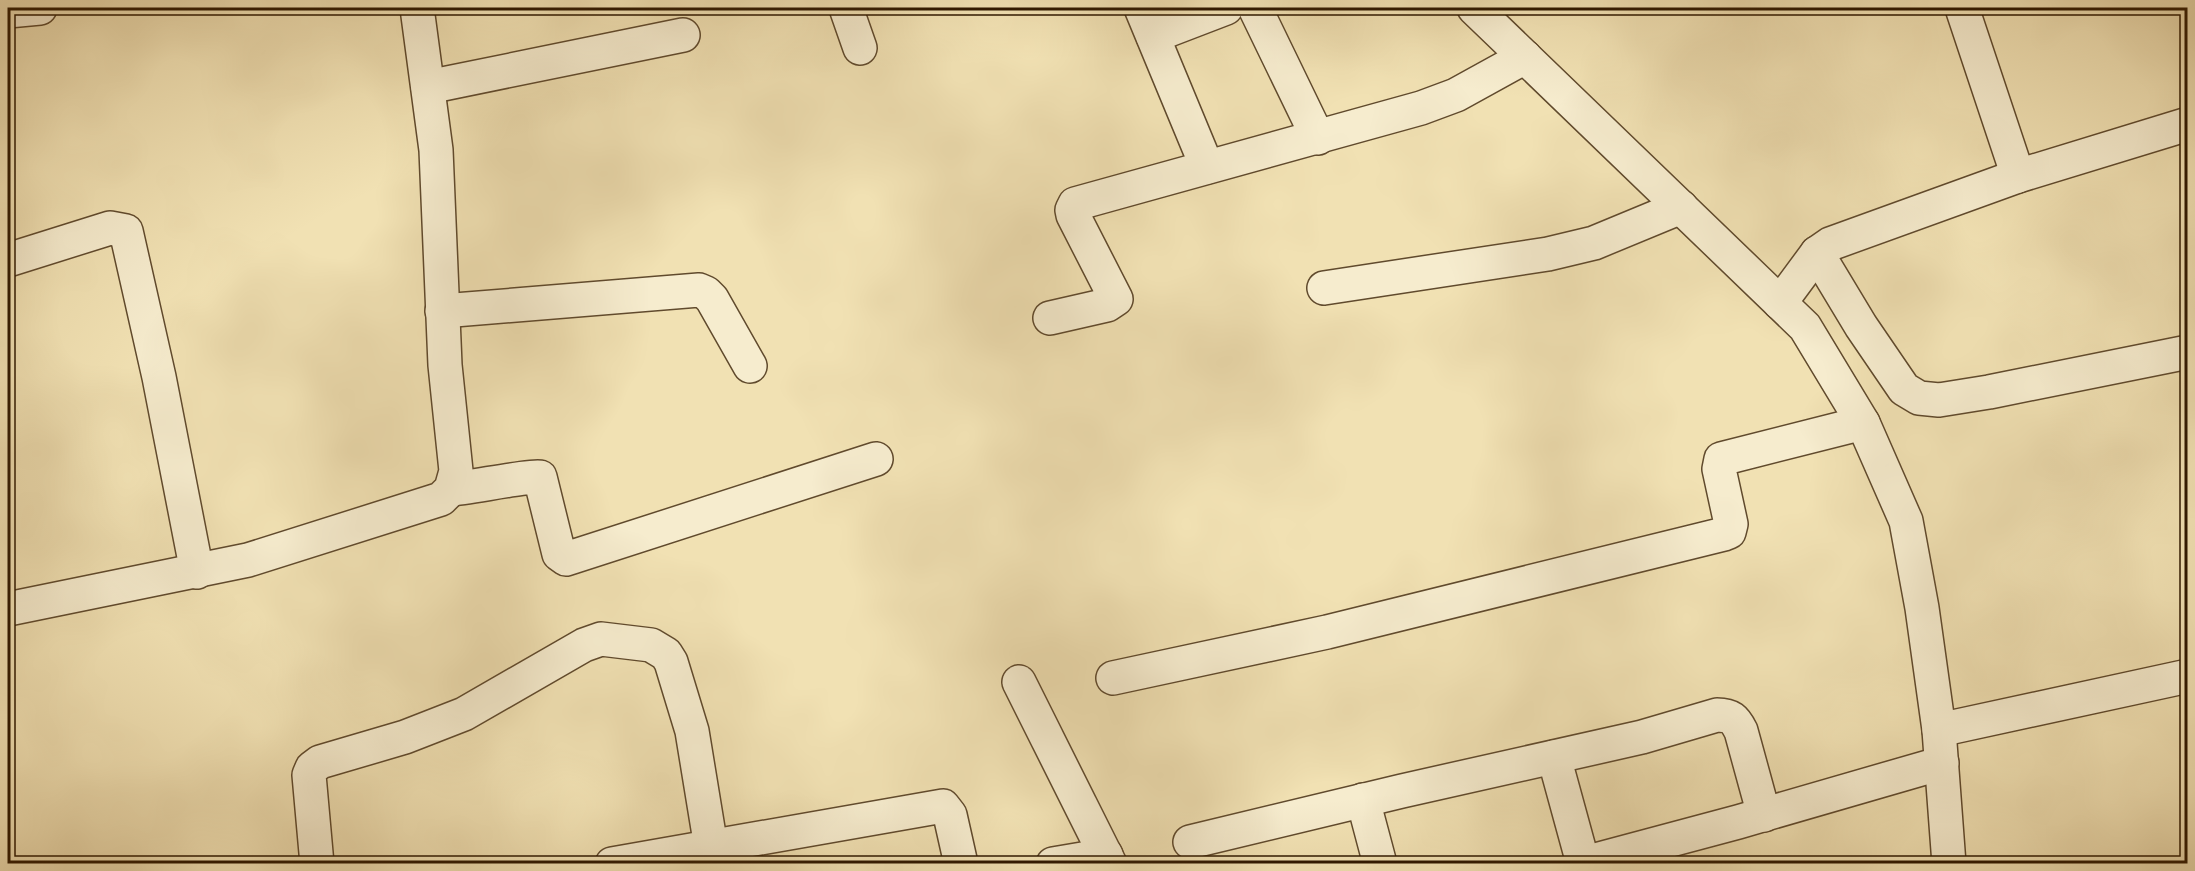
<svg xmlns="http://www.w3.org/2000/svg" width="2195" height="871" font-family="'EB Garamond',serif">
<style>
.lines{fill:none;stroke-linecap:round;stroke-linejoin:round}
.minor-casing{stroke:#604a2d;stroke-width:36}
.tertiary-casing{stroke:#604a2d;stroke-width:36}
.minor{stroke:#f6ecce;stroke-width:33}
.tertiary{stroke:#f6ecce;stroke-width:33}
</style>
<rect width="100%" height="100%" fill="#f1e1b3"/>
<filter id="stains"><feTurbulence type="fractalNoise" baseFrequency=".00333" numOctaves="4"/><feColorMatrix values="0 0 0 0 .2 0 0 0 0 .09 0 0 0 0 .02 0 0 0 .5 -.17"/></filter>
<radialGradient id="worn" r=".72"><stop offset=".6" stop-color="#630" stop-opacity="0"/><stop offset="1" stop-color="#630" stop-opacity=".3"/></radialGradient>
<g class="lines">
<defs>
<g id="minor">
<path d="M846,8L860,48"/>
<path d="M1141,8L1207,167"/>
<path d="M1255,8L1318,138"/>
<path d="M1962,8L2018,176"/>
<path d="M8,11L40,8"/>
<path d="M1153,36L1226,8"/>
<path d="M428,87L683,35"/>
<path d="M1817,253L1861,326L1904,389L1919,398L1939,400L1989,392L2188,352"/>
<path d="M8,260L110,228L126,231L159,377L197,572"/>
<path d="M1324,288L1548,254L1594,243L1681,207"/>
<path d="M1780,303L1817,253L1830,244L2018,176L2188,124"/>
<path d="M442,311L699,290L706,293L712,299L750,366"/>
<path d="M1050,318L1107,305L1116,299L1073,215L1072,210L1075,204L1421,108L1456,95L1525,57"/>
<path d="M451,489C466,488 534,475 540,477L559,554L566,559L876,459"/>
<path d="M8,609L248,560L441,499L451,489L456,471L445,365L436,150L417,8"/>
<path d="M1113,678L1327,632L1724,534L1729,532L1731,524L1719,469L1721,459L1863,423"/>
<path d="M1019,682L1110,864"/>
<path d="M1939,730L2188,676"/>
<path d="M1554,757L1583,863"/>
<path d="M1363,800L1380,864"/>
<path d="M1190,842L1402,791L1642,737L1717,715C1731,715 1735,719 1741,731L1764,815"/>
<path d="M317,864L309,775L312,768L320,762L405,737L464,714L584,645L601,639L651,645L666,654L671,662L692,731L711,847"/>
<path d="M612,864L943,806L950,815L961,864"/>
<path d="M1053,864L1106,855"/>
<path d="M1581,864L1738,822L1942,763"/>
</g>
<path id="tertiary" d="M1474,8L1805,327L1863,423L1906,521L1922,608L1939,730L1949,864"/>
</defs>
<use href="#minor" class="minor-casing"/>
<use href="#tertiary" class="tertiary-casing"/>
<use href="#minor" class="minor"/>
<use href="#tertiary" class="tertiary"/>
</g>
<rect width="2195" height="871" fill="none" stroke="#f1e1b3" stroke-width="30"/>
<rect x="9" y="9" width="2177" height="853" fill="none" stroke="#2f1800" stroke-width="3"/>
<rect x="15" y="15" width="2165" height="841" fill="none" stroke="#2f1800" stroke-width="1.5"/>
<rect width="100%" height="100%" filter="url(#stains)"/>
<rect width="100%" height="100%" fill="url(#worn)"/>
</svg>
